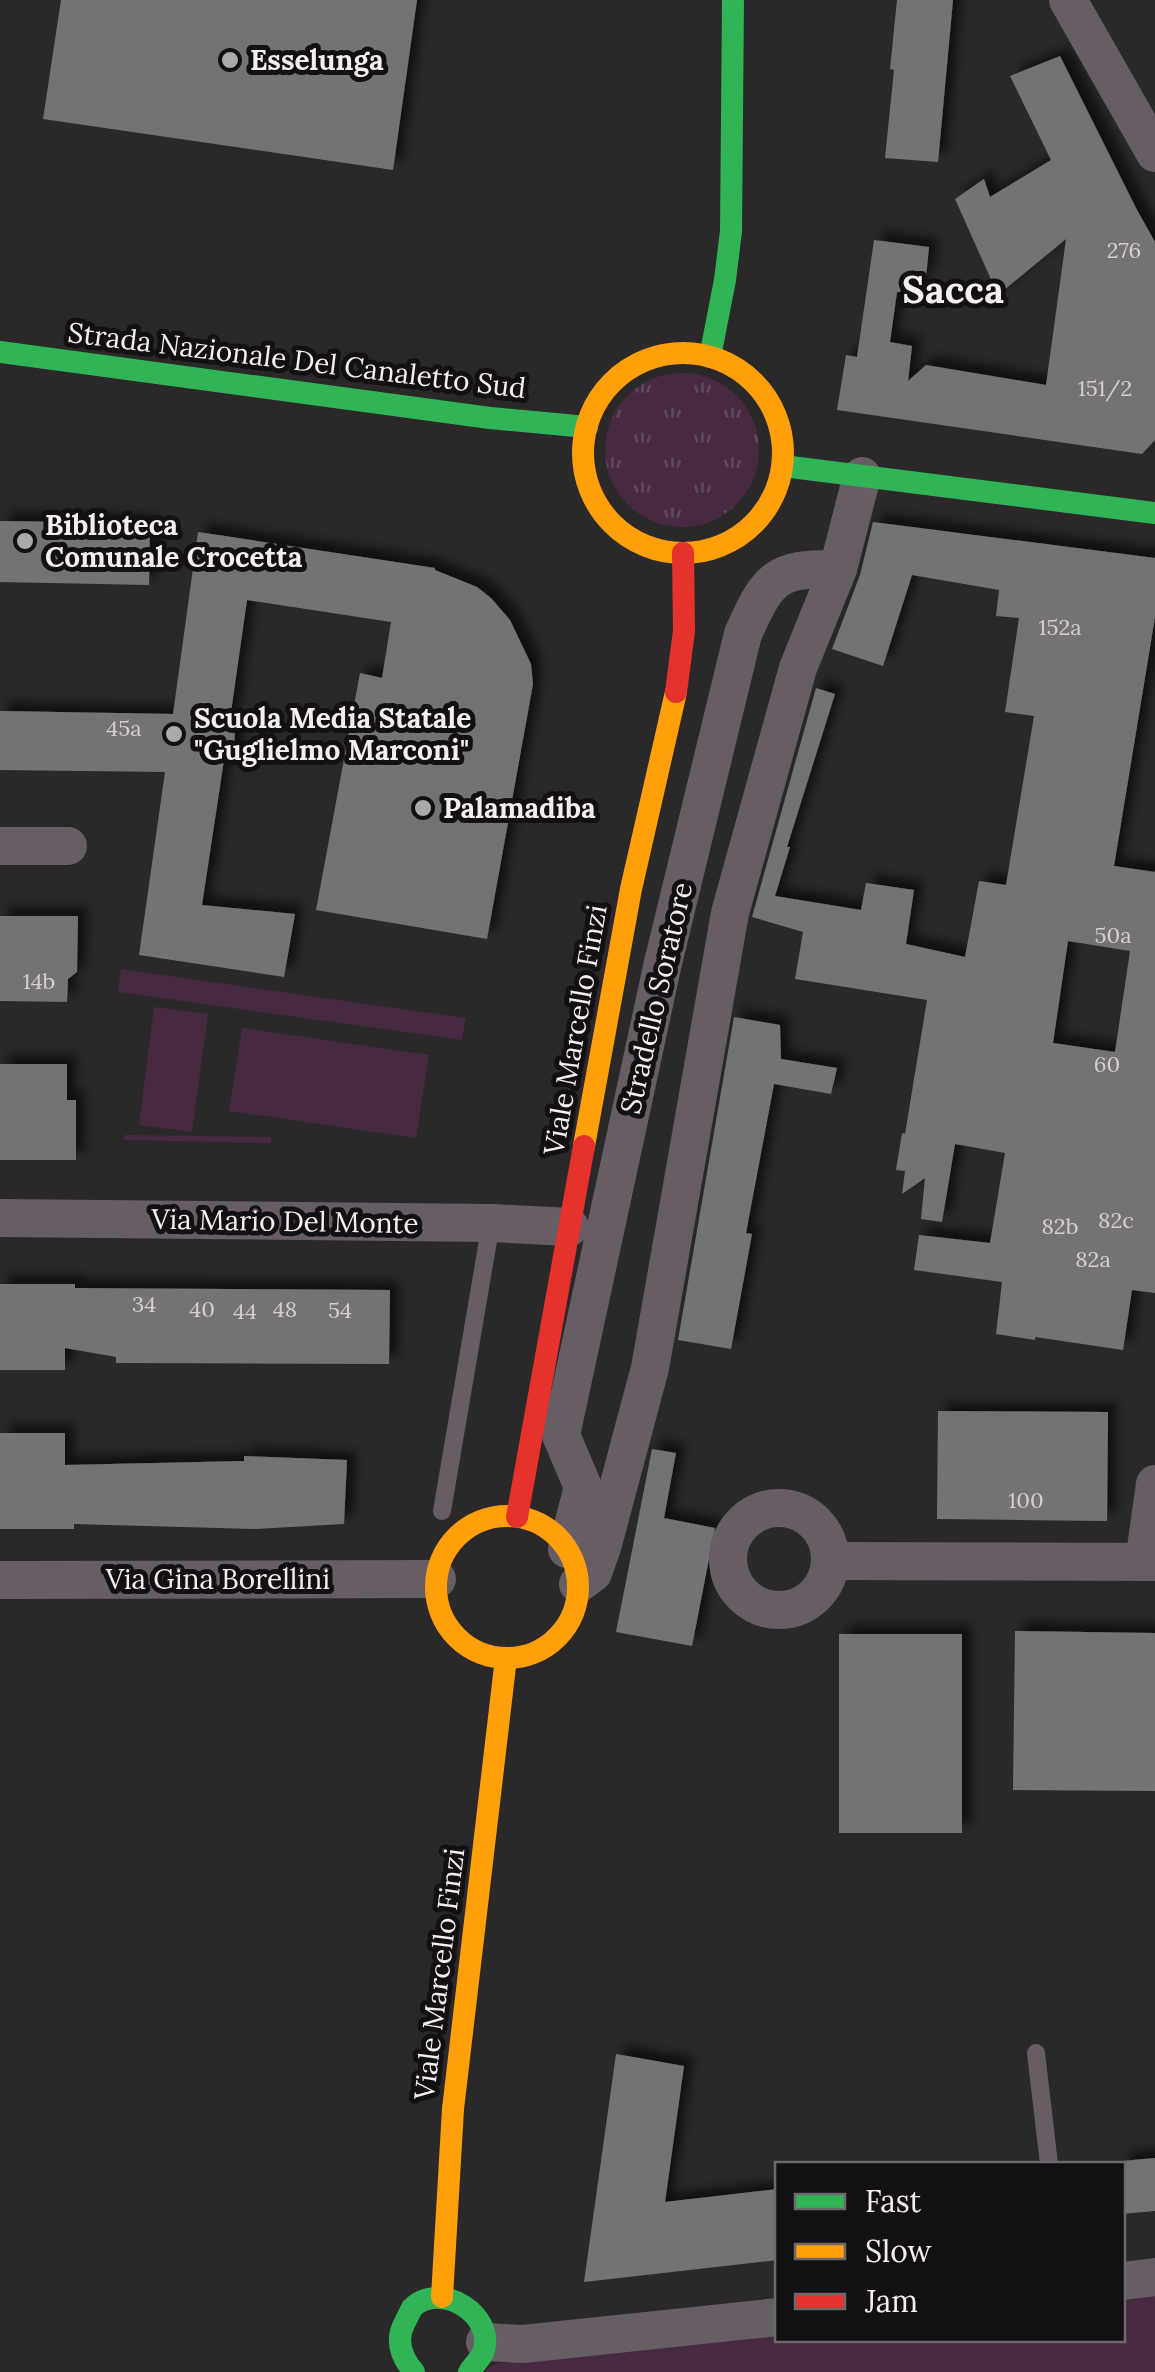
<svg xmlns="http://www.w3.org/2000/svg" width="1155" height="2372" font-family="Lora,serif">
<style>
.grass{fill:url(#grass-tufts)}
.park{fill:#472942}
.building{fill:#757274;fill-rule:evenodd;filter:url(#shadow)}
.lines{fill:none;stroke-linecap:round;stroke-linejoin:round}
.lane{stroke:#665d65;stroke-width:18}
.street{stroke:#665d65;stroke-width:38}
.fast{stroke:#30b455;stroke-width:22}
.slow{stroke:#ff9f0a;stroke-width:22}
.jam{stroke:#e5322d;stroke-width:22}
.poi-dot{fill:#aca9ab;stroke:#131013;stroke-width:4}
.labels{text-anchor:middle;stroke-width:10;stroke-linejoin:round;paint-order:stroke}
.number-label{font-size:22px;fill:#d3cfd2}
.poi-label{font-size:28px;font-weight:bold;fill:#f2eef1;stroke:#131013;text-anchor:start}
.street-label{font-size:28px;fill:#f2eef1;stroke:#131013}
.district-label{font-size:38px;font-weight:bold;fill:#f2eef1;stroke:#131013}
</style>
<defs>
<pattern id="grass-tufts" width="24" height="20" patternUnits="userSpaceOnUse" patternTransform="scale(2.5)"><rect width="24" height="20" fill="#472942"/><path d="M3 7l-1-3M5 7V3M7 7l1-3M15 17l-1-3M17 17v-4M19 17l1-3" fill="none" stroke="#62485e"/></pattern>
<filter id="shadow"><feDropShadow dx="9" dy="-9" stdDeviation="5" flood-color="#0009"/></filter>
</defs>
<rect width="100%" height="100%" fill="#2b282a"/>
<circle class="grass" cx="682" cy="450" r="77"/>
<g class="park">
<path d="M121,969L466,1018L462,1040L118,992Z"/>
<path d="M154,1007L208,1014L192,1132L139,1125Z"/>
<path d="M242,1028L429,1055L416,1138L229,1111Z"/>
<path d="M124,1135L271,1137V1143L124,1140Z"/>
<path d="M1155,2295V2372H482L497,2363L777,2334L778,2340H1122L1123,2299Z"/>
</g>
<g class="building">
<path d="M61,0H417L393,170L43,119Z"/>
<path d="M897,0H953L938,162L885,158L894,70L890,69Z"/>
<path d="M1060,56L1137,210L1155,242V440L1142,454L837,410L846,355L857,357L874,240L929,247L926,277L920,276L918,294L897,292L890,342L912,346L908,381L926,365L1046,385L1066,239L998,295L955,199L984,179L990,197L1051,160L1010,76Z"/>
<path d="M0,521L150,523L149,585L0,582Z"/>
<path d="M873,522L1155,558V617L1114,866L1155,872V1293L1132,1290L1123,1350L1035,1337V1340L996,1334L1002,1282L914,1270L919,1235L990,1243L1005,1153L955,1144L942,1222L921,1219L925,1178L902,1194L905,1171L896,1170L902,1133L905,1134L927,1000L795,979L803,932L752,917L816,688L835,694L787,847H790L775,896L861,910L866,883L914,890L906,944L965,957L979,881L1006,885L1034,716L1005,712L1019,618L996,616L999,590L912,575L883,666L832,649L860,575ZM1068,941L1130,951L1115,1052L1053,1043Z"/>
<path d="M198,532L435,568V570L477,587L491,598L510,620L531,664L533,684L487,939L316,910L360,673L382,678L391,622L247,600L229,726H235L234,761L224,760L202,905L295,914L284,977L139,955L165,772L0,770V711L173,714Z"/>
<path d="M0,916H78L77,972L68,979L67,1002L0,1001Z"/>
<path d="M734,1017L780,1025L781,1059L837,1068L831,1094L774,1084L746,1233L752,1234L731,1349L678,1340Z"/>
<path d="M0,1064H67V1100H76V1160H0Z"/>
<path d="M0,1284H75V1288L390,1290L389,1364L116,1363V1357L65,1348V1370H0Z"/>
<path d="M938,1411L1108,1412L1107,1521L937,1519Z"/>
<path d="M0,1433H65V1465L244,1461V1456L347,1460L344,1524L255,1529L74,1524V1529H0Z"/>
<path d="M652,1449L676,1453L664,1518L715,1528L692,1646L616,1632Z"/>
<path d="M1015,1631L1155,1633V1791L1013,1790Z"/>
<rect x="839" y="1634" width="123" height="199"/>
<path d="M616,2054L684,2066L665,2202L778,2189V2260L584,2282Z"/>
<path d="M1155,2158V2211L1122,2214V2161Z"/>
</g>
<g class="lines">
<g class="lane">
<path d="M442,1511L491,1223"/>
<path d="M1036,2053L1049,2164"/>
</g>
<g class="street">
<path d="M1068,0L1155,153"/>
<path d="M0,846H68"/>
<path d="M0,1218L491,1223L570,1227"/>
<circle cx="779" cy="1559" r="51"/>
<path d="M567,1549L583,1487L561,1435L662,967L743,634C768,578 775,568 838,569"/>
<path d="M831,1561L1155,1562"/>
<path d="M1144,1562L1155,1484"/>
<path d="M0,1580L437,1579"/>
<path d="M578,1584L593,1573L603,1544L650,1368L730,913L798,668L838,569L862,476"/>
<path d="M1122,2281L1155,2277"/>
<path d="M485,2342L523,2344L778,2317"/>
</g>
<g class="fast">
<path d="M0,352L490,418L587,427"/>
<path d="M710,357L725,280L731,231L733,0"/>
<path d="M783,466L1155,513"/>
<path d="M414,2372C401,2357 395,2340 405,2322C406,2320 411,2310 412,2308C440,2280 497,2315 483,2353C480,2359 473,2366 469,2372"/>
</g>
<g class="slow">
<circle cx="683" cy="453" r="100"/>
<path d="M584,1146L631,889L676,692"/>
<circle cx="507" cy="1587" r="71"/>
<path d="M442,2297L453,2109L506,1658"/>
</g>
<g class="jam">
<path d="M676,692L684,631L683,553"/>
<path d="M517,1517L584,1146"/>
</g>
</g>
<g class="poi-dot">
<circle cx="230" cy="60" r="10"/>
<circle cx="25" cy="541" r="10"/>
<circle cx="174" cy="734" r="10"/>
<circle cx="423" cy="808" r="10"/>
</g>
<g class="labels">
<g class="number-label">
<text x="1124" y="258">276</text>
<text x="1105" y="396">151/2</text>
<text x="1060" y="635">152a</text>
<text x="124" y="736">45a</text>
<text x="1113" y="943">50a</text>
<text x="39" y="989">14b</text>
<text x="1107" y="1072">60</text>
<text x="1116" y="1228">82c</text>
<text x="1060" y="1234">82b</text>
<text x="1093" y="1267">82a</text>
<text x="144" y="1312">34</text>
<text x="202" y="1317">40</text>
<text x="285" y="1317">48</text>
<text x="340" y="1318">54</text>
<text x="245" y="1319">44</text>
<text x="1026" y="1508">100</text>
</g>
<g class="poi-label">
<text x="250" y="70">Esselunga</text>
<text x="45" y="535">Biblioteca<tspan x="45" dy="32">Comunale Crocetta</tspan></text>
<text x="194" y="728">Scuola Media Statale<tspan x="194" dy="32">"Guglielmo Marconi"</tspan></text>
<text x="443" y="818">Palamadiba</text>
</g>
<g class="street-label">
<text transform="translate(297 360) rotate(7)" y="10">Strada Nazionale Del Canaletto Sud</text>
<text transform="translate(656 998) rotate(-77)" y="10">Stradello Soratore</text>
<text transform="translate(575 1030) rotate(-80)" y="10">Viale Marcello Finzi</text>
<text transform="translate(285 1221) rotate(1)" y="10">Via Mario Del Monte</text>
<text x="218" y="1589">Via Gina Borellini</text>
<text transform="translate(439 1974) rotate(-83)" y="10">Viale Marcello Finzi</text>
</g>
<g class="district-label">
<text x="953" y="303">Sacca</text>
</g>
</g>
<rect x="775" y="2162" width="350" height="180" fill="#131013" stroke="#6c696c" stroke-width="2.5"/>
<rect x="795" y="2194" width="50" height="15" fill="#30b455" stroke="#6c696c" stroke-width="2.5"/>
<text x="865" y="2212" font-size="30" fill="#f2eef1">Fast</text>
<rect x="795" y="2244" width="50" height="15" fill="#ff9f0a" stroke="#6c696c" stroke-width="2.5"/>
<text x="865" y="2262" font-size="30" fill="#f2eef1">Slow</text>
<rect x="795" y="2294" width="50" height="15" fill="#e5322d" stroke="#6c696c" stroke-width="2.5"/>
<text x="865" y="2312" font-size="30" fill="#f2eef1">Jam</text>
</svg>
